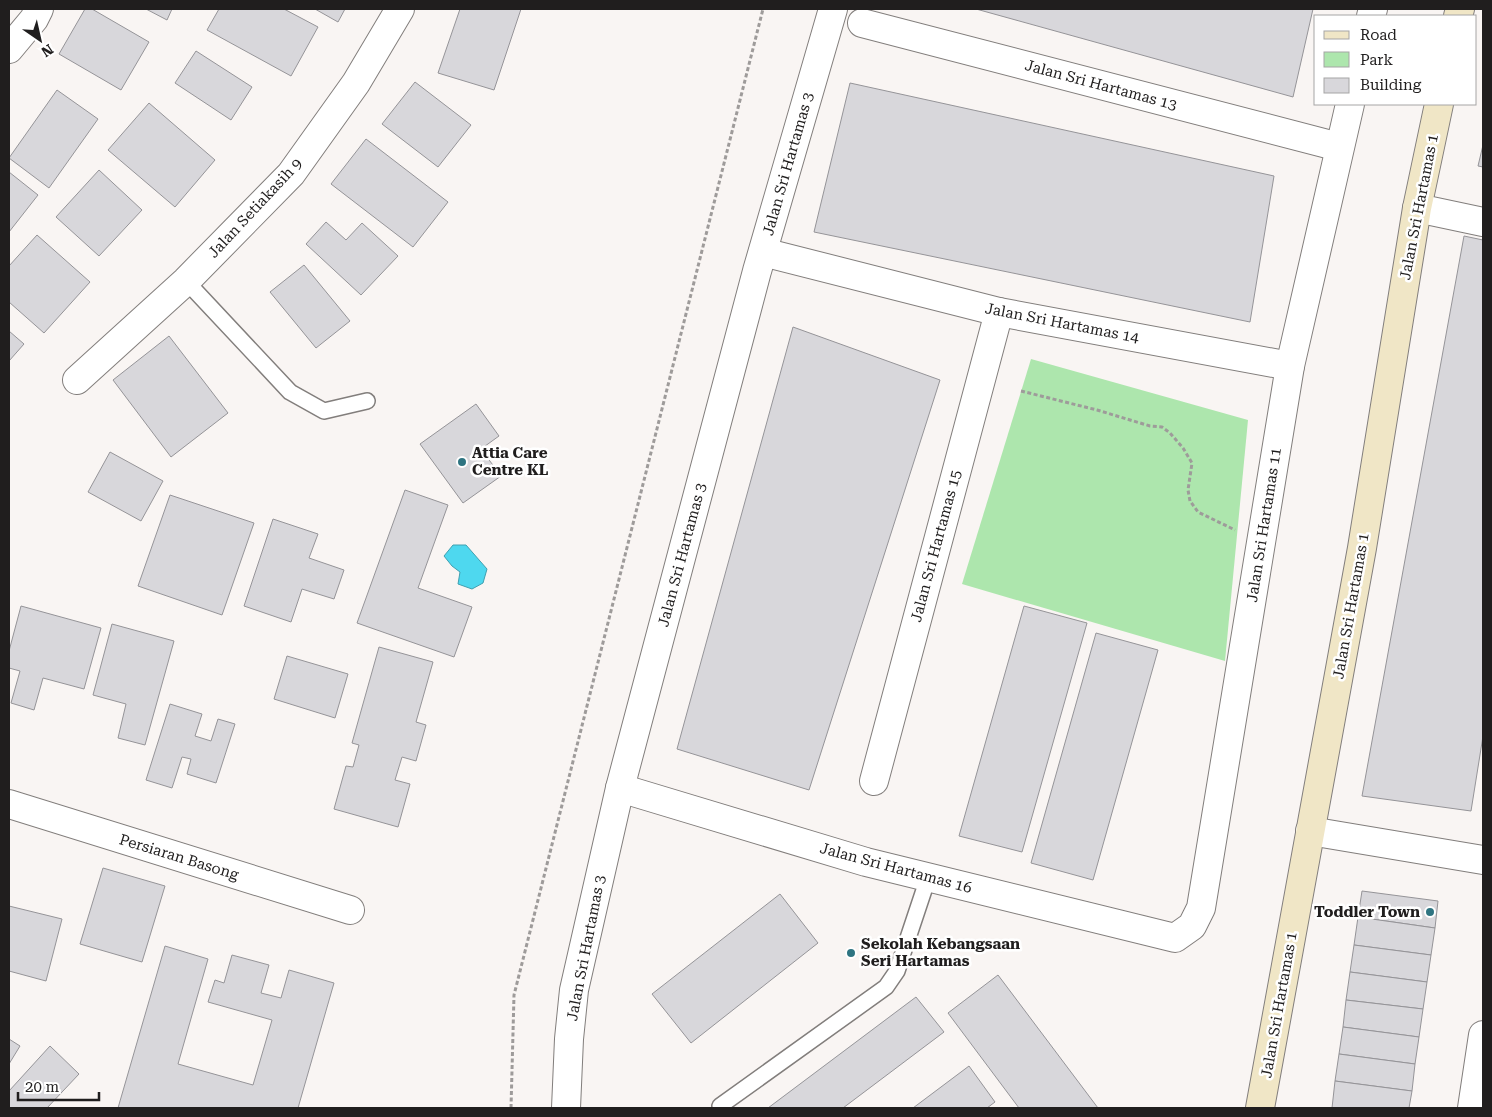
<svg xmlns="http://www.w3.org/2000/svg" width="1492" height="1117" font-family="'Roboto Serif',serif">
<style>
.green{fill:#ade6ad}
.water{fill:#4ed8ef;stroke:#40a0b0}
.building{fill:#d8d7db;stroke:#959498}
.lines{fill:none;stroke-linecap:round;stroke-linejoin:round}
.lane-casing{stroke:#827e7c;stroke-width:18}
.street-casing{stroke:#827e7c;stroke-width:30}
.secondary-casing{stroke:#827e7c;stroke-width:30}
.path{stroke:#9e9b9a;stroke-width:3;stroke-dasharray:4 2.5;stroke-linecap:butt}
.lane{stroke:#fff;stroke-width:15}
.street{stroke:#fff;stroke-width:28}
.secondary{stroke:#f0e6c6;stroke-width:28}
.poi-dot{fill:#2e7481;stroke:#fff;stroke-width:2}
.labels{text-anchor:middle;stroke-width:5;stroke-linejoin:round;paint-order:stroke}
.street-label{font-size:15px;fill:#201e1e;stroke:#fff}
.poi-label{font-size:15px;font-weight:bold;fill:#201e1e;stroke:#fff;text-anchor:start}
</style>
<rect width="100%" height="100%" fill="#f9f5f3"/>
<path class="green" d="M1031,359L1248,420L1225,661L962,584Z"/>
<path class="water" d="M453,545H466L487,569L483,583L472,589L458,584L460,572L452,566L444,556Z"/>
<g class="building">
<path d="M85,9H92L149,42L121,90L59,54Z"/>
<path d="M146,9H172L167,20Z"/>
<path d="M219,9H284L318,27L291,76L207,30Z"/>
<path d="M315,9H345L338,22Z"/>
<path d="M460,9H521L494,90L438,73Z"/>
<path d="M976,9H1313L1293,97Z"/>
<path d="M196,51L252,87L231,120L175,83Z"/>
<path d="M415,82L471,125L438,167L382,124Z"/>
<path d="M850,83L1274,176L1250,322L814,232Z"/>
<path d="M57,90L98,119L49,188L9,158Z"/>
<path d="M149,103L215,160L175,207L108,150Z"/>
<path d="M366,139L448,202L413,247L331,184Z"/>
<path d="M1483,145V167L1478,166Z"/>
<path d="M99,170L142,210L99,256L56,217Z"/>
<path d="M9,172L38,195L9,232Z"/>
<path d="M326,222L346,240L362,223L398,256L361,295L306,244Z"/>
<path d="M37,235L90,282L44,333L9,302V266Z"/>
<path d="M1464,236L1483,240V736L1471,811L1362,796Z"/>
<path d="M304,265L350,321L316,348L270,292Z"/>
<path d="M793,327L940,380L809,790L677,749Z"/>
<path d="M9,331L24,344L9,361Z"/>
<path d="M169,336L228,413L171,457L113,380Z"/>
<path d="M476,404L499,436L481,449L501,476L463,503L420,444Z"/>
<path d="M110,452L163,481L141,521L88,492Z"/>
<path d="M405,490L448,505L418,588L472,607L454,657L357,623Z"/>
<path d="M170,495L254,523L222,615L138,586Z"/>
<path d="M273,519L318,534L309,558L344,570L334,599L302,589L291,622L244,606Z"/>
<path d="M21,606L101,628L84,689L43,678L34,710L11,703L20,671L9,668V651Z"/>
<path d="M1024,606L1087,623L1022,852L959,836Z"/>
<path d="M112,624L174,641L145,745L118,738L126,704L93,695Z"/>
<path d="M1096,633L1158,650L1093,880L1031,863Z"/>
<path d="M379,647L433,662L416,722L426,725L416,761L402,757L395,780L410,784L398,827L334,809L346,766L353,767L359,745L352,743Z"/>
<path d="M287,656L348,674L335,718L274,699Z"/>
<path d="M170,704L202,714L195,736L211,741L218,719L235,724L216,783L187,774L191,759L182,757L172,788L146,780Z"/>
<path d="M103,868L165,886L142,962L80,944Z"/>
<path d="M1362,891L1438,901L1435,928L1358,917Z"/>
<path d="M780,894L818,943L691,1043L652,994Z"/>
<path d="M9,906L62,919L46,981L9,971Z"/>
<path d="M1358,917L1435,928L1431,955L1354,945Z"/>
<path d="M1354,945L1431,955L1427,982L1350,972Z"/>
<path d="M165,946L208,959L178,1064L253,1085L272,1020L208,1002L215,980L224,983L232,955L269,965L261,993L281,998L289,970L334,983L298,1108H118Z"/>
<path d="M1350,972L1427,982L1423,1009L1346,1000Z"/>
<path d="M998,975L1098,1108H1019L948,1013Z"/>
<path d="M916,997L944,1032L843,1108H768Z"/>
<path d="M1346,1000L1423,1009L1419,1037L1343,1027Z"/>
<path d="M1343,1027L1419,1037L1415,1064L1339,1054Z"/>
<path d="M9,1039L20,1046L9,1064Z"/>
<path d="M50,1046L79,1074L47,1108H9V1091Z"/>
<path d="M1339,1054L1415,1064L1412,1091L1335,1081Z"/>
<path d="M969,1066L995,1102L987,1108H913Z"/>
<path d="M1335,1081L1412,1091L1409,1108H1332Z"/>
</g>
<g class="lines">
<defs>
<g id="lane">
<path d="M186,281L290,392L324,411L367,401"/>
<path d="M720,1106L886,987L897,971L928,878"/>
</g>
<g id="street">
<path d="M1371,16L1373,9"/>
<path d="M862,23L1339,147"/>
<path d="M9,49L34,19L39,9"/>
<path d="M1417,208L1483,222"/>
<path d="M763,252L999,312L1290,366"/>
<path d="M77,380L186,281L291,174L356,83L400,9"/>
<path d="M874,781L999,312"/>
<path d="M620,788L866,862L1175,938L1192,926L1201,908L1290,366L1350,104"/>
<path d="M9,804L350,910"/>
<path d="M1310,831L1483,860"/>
<path d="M566,1108L569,1039L574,990L620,788L757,271L833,9"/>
<path d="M1472,1108L1483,1035"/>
</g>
<g id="secondary">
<path d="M1458,16L1460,9"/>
<path d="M1260,1108L1362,548L1417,208L1439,104"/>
</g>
</defs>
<use href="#lane" class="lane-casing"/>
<use href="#street" class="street-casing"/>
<use href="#secondary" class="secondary-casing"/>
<g class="path">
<path d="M1021,391L1097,410L1150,426L1162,427L1170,433L1183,448L1192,463L1188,490L1190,501L1198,512L1235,530"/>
<path d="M511,1108L514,995L763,9"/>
</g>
<use href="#lane" class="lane"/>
<use href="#street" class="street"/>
<use href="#secondary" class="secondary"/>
</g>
<g class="poi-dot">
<circle cx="462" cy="462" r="5"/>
<circle cx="1430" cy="912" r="5"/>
<circle cx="851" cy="953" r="5"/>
</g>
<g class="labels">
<g class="street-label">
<text transform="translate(1101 85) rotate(15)" y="5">Jalan Sri Hartamas 13</text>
<text transform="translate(788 164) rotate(-74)" y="5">Jalan Sri Hartamas 3</text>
<text transform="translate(1419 207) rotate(-79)" y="5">Jalan Sri Hartamas 1</text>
<text transform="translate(255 208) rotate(-47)" y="5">Jalan Setiakasih 9</text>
<text transform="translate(1062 323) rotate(11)" y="5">Jalan Sri Hartamas 14</text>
<text transform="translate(1264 525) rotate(-81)" y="5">Jalan Sri Hartamas 11</text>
<text transform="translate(936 546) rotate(-75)" y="5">Jalan Sri Hartamas 15</text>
<text transform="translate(682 555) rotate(-75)" y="5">Jalan Sri Hartamas 3</text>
<text transform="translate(1351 606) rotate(-80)" y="5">Jalan Sri Hartamas 1</text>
<text transform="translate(179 857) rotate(17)" y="5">Persiaran Basong</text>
<text transform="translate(896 868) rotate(15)" y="5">Jalan Sri Hartamas 16</text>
<text transform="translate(586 948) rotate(-79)" y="5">Jalan Sri Hartamas 3</text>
<text transform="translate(1279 1005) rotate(-80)" y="5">Jalan Sri Hartamas 1</text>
</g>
<g class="poi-label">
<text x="472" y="458">Attia Care<tspan x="472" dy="17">Centre KL</tspan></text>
<text x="1420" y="917" text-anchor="end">Toddler Town</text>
<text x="861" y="949">Sekolah Kebangsaan<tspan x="861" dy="17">Seri Hartamas</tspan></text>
</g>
</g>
<rect width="1492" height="1117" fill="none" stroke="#201e1e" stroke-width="20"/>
<rect x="1314" y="15" width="162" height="90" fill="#ffffff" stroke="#a6a5a5"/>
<rect x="1324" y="31" width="25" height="8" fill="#f0e6c6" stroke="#a6a5a5"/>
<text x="1360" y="40" font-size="15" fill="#201e1e">Road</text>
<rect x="1324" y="52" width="25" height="15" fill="#ade6ad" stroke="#a6a5a5"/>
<text x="1360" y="65" font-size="15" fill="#201e1e">Park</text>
<rect x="1324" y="78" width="25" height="15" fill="#d8d7db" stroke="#a6a5a5"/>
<text x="1360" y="90" font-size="15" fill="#201e1e">Building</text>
<g transform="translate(40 40) rotate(146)" stroke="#ffffff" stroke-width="4" paint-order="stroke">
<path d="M0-4L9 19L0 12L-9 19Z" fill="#201e1e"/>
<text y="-8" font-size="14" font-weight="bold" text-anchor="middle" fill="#201e1e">N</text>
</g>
<path d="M18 1092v8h81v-8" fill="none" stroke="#201e1e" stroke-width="2.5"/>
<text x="25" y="1092" font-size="15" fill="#201e1e" stroke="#ffffff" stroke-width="4" paint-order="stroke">20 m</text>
</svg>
